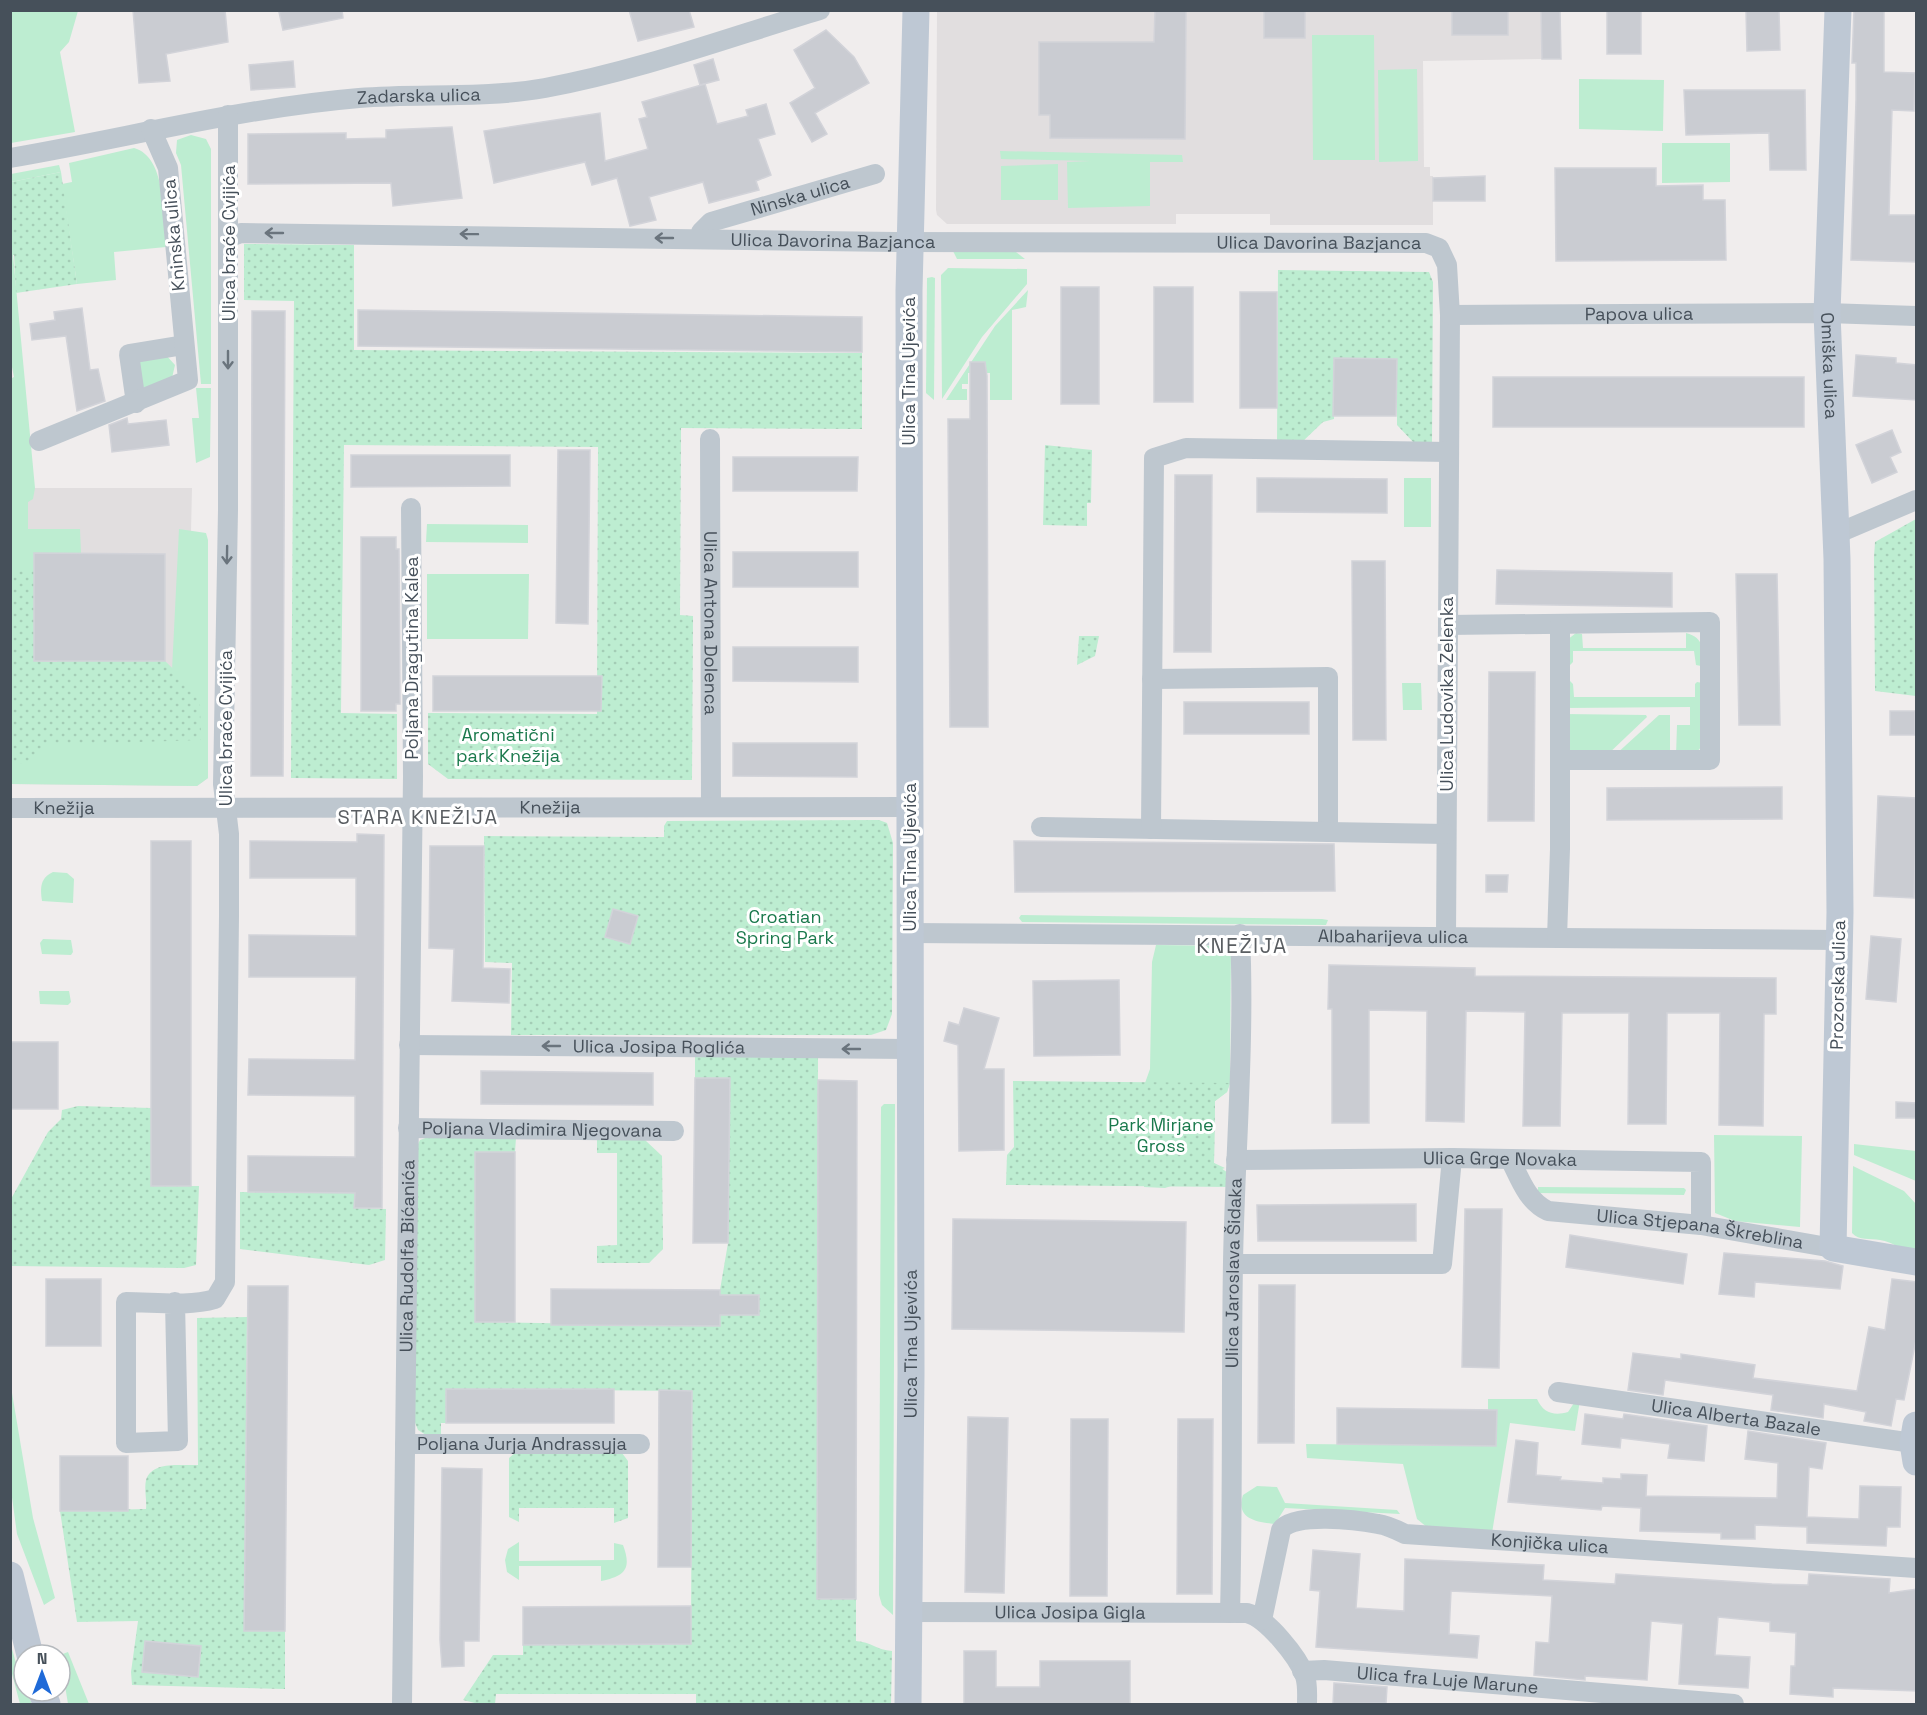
<svg xmlns="http://www.w3.org/2000/svg" width="1927" height="1715" font-family="'Space Grotesk',sans-serif">
<style>
.education{fill:#e1dedf}
.green{fill:#bdedd1}
.park{fill:url(#park-dots)}
.building{fill:#caccd2;stroke:#d2d3d9;stroke-width:1.5}
.lines{fill:none;stroke-linecap:round;stroke-linejoin:round}
.street{stroke:#bec7cf;stroke-width:20}
.secondary{stroke:#bec8d4;stroke-width:27}
.oneway{stroke:#6a747d}
.labels{text-anchor:middle;stroke-width:6;stroke-linejoin:round;paint-order:stroke}
.street-label{font-size:18px;fill:#46505a;stroke:#fff}
.park-label{font-size:18px;fill:#1a794c;stroke:#fff}
.neighbourhood-label{font-size:20px;letter-spacing:1.5px;fill:#5a5e62;stroke:#fff}
.quarter-label{font-size:21px;letter-spacing:1.5px;fill:#5a5e62;stroke:#fff}
</style>
<defs>
<pattern id="park-dots" width="8" height="8" patternUnits="userSpaceOnUse" patternTransform="scale(1.5)"><rect width="8" height="8" fill="#bdedd1"/><path d="M2 2h.1M6 6h.1" fill="none" stroke="#a4cdb6" stroke-width="1.8" stroke-linecap="round"/></pattern>
</defs>
<rect width="100%" height="100%" fill="#f0eded"/>
<g class="education">
<path d="M937,11H1541L1542,59L1423,61L1424,167H1430V176H1433V225H1270V214H1176V224H947L937,215L936,210Z"/>
<path d="M11,488H192L191,532L208,778L197,786L11,784Z"/>
</g>
<g class="green">
<path d="M11,10L78,11L69,42L60,52L75,132L11,143Z"/>
<path d="M1312,35H1374L1375,160H1313Z"/>
<path d="M1417,69L1418,161L1379,162L1378,70Z"/>
<path d="M1579,79L1664,80L1663,131L1579,129Z"/>
<path d="M191,135L206,139L211,149V384H201L181,165L176,153L177,140Z"/>
<path d="M1662,143H1730V182L1662,183Z"/>
<path d="M134,148C167,157 163,218 166,247L114,252L116,280L77,284L62,184L72,182L69,163Z"/>
<path d="M1000,151L1182,155L1183,162H1150V206L1068,208L1067,162L1091,161L1001,159Z"/>
<path d="M1058,164V200H1001V166Z"/>
<path d="M59,165L61,172L11,182V174Z"/>
<path d="M953,251L1016,252L1025,259H957Z"/>
<path d="M10,255H13L35,488L33,499L28,502V529H80L81,553H34V665L24,570H11L10,379L14,377L10,357Z"/>
<path d="M948,268L1027,269V284L982,337L942,399L941,275Z"/>
<path d="M932,277L935,278L934,400L926,393L927,278Z"/>
<path d="M1028,290L1026,307L1012,310V400H990V373H968V384H962V389H967V400H946L995,326Z"/>
<path d="M165,354L175,365L172,378L146,388L140,385L138,360Z"/>
<path d="M196,388H211L210,457L196,463L192,418H199Z"/>
<rect x="1404" y="478" width="27" height="49"/>
<path d="M427,524L528,525V543L426,542Z"/>
<path d="M179,529L206,533L208,540V778L197,786L11,784V688L172,670Z"/>
<path d="M427,574H529L528,639H427Z"/>
<path d="M1576,633L1582,634L1583,648H1686V633C1705,638 1703,650 1701,666L1696,665L1694,651H1573V662L1570,665L1567,640Z"/>
<path d="M1570,681L1573,684L1574,697H1695V684L1697,682L1703,683L1702,746L1696,753L1676,756L1677,725H1690V707L1564,708Z"/>
<path d="M1402,683H1421L1422,710H1403Z"/>
<path d="M1564,714L1646,715L1647,717L1606,756L1577,754L1568,750Z"/>
<path d="M1659,715H1670V756H1614Z"/>
<path d="M53,872L67,873L74,879L73,903L42,901C40,888 40,878 53,872Z"/>
<path d="M1021,915L1322,919L1328,920L1326,925L1022,922L1019,918Z"/>
<path d="M43,939L71,940L73,952L71,955L42,954L40,943Z"/>
<path d="M1156,945L1231,946L1230,1083L1227,1092L1215,1101L1214,1163L1225,1168L1165,1188L1144,1187L1145,1083L1150,1069L1152,962Z"/>
<path d="M39,991H69L71,1002L68,1005L40,1004Z"/>
<path d="M884,1104H895L893,1615L882,1605L879,1595L881,1107Z"/>
<path d="M1714,1135L1802,1136L1800,1227L1735,1221L1715,1213Z"/>
<path d="M1854,1144L1916,1151V1181L1854,1155Z"/>
<path d="M1853,1166L1904,1191L1916,1204V1251C1902,1252 1894,1242 1880,1240C1870,1238 1859,1241 1852,1233Z"/>
<path d="M1538,1187L1684,1188L1686,1190L1684,1195L1538,1193Z"/>
<path d="M10,1381L33,1518L55,1598L44,1605L17,1534L11,1490Z"/>
<path d="M1488,1399H1537C1543,1413 1554,1416 1568,1412L1576,1400H1580L1575,1431L1510,1423L1492,1533L1428,1528L1417,1519L1403,1464L1307,1458L1306,1444L1496,1446L1497,1410H1488Z"/>
<path d="M1257,1486L1277,1487L1285,1503L1397,1510L1400,1514L1285,1508L1275,1524C1257,1522 1235,1519 1243,1495Z"/>
<path d="M519,1542V1561L614,1560V1543L623,1545C632,1569 625,1576 601,1581V1566H519V1580L507,1572L505,1560L508,1549Z"/>
<path d="M10,1642L24,1691H26L32,1704H20L11,1670Z"/>
<path d="M68,1652L89,1704H68L60,1655Z"/>
</g>
<g class="park">
<path d="M61,172L77,284L16,293L14,255H11V182Z"/>
<path d="M244,244L354,245V350L862,353V429L681,428L680,615L693,616L692,780L448,779L428,764V713L597,714L598,447L344,445L341,713L397,714V779L291,778L294,301L244,300Z"/>
<path d="M1278,270L1429,272L1433,282L1432,443L1415,444L1397,425V359L1335,358L1334,419L1323,422L1301,443H1277Z"/>
<path d="M1045,445L1092,450L1091,503H1087V526L1043,525Z"/>
<path d="M1916,519V696L1875,691L1874,557L1875,542Z"/>
<path d="M11,570H34V661L57,662V651L67,661H89V651L165,661L194,689L200,704L201,740L49,745L25,763L11,764Z"/>
<path d="M1079,636H1099L1095,656L1077,665Z"/>
<path d="M879,820L887,823L893,843L892,1014L886,1030L871,1035H511L512,963L485,962L484,836L664,837V826L667,821Z"/>
<path d="M818,1055L817,1599H856V1641C871,1642 877,1650 892,1651L891,1704H696V1694H496L495,1704H479L463,1700L493,1655H523V1645L691,1644L692,1391L446,1389V1423H441V1434L426,1435L418,1430L414,1420L416,1148L420,1140L428,1137L516,1138L515,1152L475,1153V1322L720,1326V1290L728,1243L730,1079L695,1078V1056Z"/>
<path d="M1013,1081L1230,1083L1227,1092L1215,1101L1214,1163L1228,1173L1230,1187L1006,1185L1007,1155L1014,1147Z"/>
<path d="M78,1106L151,1108V1186H199L196,1265L184,1268L11,1266V1199L48,1132L61,1119L62,1110Z"/>
<path d="M597,1140H645L662,1156L663,1249L649,1263H597V1246L617,1245V1153H597Z"/>
<path d="M240,1192L355,1193V1208L386,1209L385,1260L369,1265L240,1249Z"/>
<path d="M247,1317L244,1630L285,1631V1689L132,1685L131,1672L138,1621L77,1622L60,1511L146,1509C147,1501 144,1489 146,1480C152,1460 183,1466 198,1465L197,1318Z"/>
<path d="M516,1452L622,1453L628,1461V1518L614,1523V1508H519V1522L509,1517V1458Z"/>
</g>
<g class="building">
<path d="M133,10H225L228,42L166,54L170,81L139,83Z"/>
<path d="M288,10H342L343,18L283,30L279,12Z"/>
<path d="M629,10H689L694,27L638,41Z"/>
<path d="M1155,10H1186L1185,139L1050,138V115H1039V42H1154Z"/>
<rect x="1264" y="10" width="41" height="28"/>
<rect x="1452" y="10" width="56" height="25"/>
<path d="M1541,10H1560L1561,59H1542Z"/>
<rect x="1607" y="10" width="34" height="44"/>
<path d="M1746,10H1779L1780,50L1747,51Z"/>
<path d="M1854,10H1884V72L1915,73L1914,111L1892,110L1889,215H1917V262L1851,260L1856,100V63H1852Z"/>
<path d="M826,30L854,57L869,83L815,113L827,134L812,142L790,103L815,88L794,50Z"/>
<path d="M713,59L719,80L700,85L694,65Z"/>
<path d="M293,61L295,87L251,90L249,65Z"/>
<path d="M705,84L717,124L748,116L746,110L766,104L775,134L758,139L771,175L756,181L759,190L709,203L703,182L649,197L656,220L630,226L617,178L592,185L585,162L494,183L484,131L600,113L605,161L648,149L639,119L647,117L642,102Z"/>
<path d="M1684,90H1805L1806,170H1770L1769,133L1686,135Z"/>
<path d="M452,127L462,198L393,206L391,183L248,184V134L346,133V139L386,138V130Z"/>
<path d="M1555,168H1656V186L1703,185V200H1725L1726,260L1556,261Z"/>
<path d="M1485,176V201H1433V178Z"/>
<rect x="1061" y="287" width="38" height="117"/>
<rect x="1154" y="287" width="39" height="115"/>
<rect x="1240" y="292" width="37" height="116"/>
<path d="M82,308L90,370L98,369L105,401L77,411L66,336L32,340L30,324L55,320L54,312Z"/>
<path d="M358,310L862,317V352L358,346Z"/>
<path d="M252,311H285L283,776H251Z"/>
<path d="M1856,355L1896,358V363L1917,365V400L1853,396Z"/>
<path d="M1334,358L1397,359L1396,416H1333Z"/>
<path d="M970,362H985L987,376L988,727H950L948,419H970Z"/>
<rect x="1493" y="377" width="311" height="50"/>
<path d="M127,418L128,424L166,420L169,445L112,452L109,425Z"/>
<path d="M1892,430L1901,452L1890,457L1897,472L1872,483L1856,445Z"/>
<path d="M558,450H590L588,624L556,623Z"/>
<path d="M351,455H510V486L351,487Z"/>
<path d="M733,457H858L857,491H733Z"/>
<path d="M1175,475H1212L1211,652H1174Z"/>
<path d="M1257,478L1387,479V513L1257,512Z"/>
<path d="M361,537H396V549H399L400,704H396V711H361Z"/>
<rect x="733" y="552" width="125" height="35"/>
<path d="M34,553L165,554V661H34Z"/>
<path d="M1352,561H1385L1386,740H1353Z"/>
<path d="M1497,570L1672,573V607L1496,604Z"/>
<path d="M1736,574H1777L1780,725H1739Z"/>
<path d="M733,647H858V682L733,681Z"/>
<path d="M1489,672H1535L1534,821H1488Z"/>
<path d="M433,676H602L601,711H433Z"/>
<rect x="1184" y="702" width="125" height="32"/>
<rect x="1890" y="711" width="25" height="24"/>
<path d="M733,743H857V777L733,776Z"/>
<path d="M1782,787V819L1607,820V788Z"/>
<path d="M1878,796L1917,798L1914,898L1874,896Z"/>
<path d="M357,834L384,835L382,1208H354L355,1193L248,1192V1156L355,1157V1096L248,1095L249,1059L355,1060L356,977H249V935L356,936V878H250V841L357,842Z"/>
<rect x="151" y="841" width="40" height="345"/>
<path d="M1014,841L1334,844L1335,891L1015,892Z"/>
<path d="M430,846H484L483,968L510,969L509,1003L452,1001L454,949L429,948Z"/>
<path d="M1486,875H1508L1507,892H1486Z"/>
<path d="M613,909L638,916L630,944L605,937Z"/>
<path d="M1871,936L1901,939L1896,1002L1866,999Z"/>
<path d="M1329,965L1475,968V976L1776,978V1014H1764L1763,1126L1719,1125L1720,1013H1667L1666,1124H1628L1629,1013H1562L1560,1126H1523L1525,1012L1466,1011L1464,1122L1426,1121L1427,1011L1369,1010V1123H1332V1009H1328Z"/>
<path d="M1119,980L1120,1055L1034,1056L1033,981Z"/>
<path d="M964,1008L999,1018L984,1069H1004V1150L959,1151L958,1045L944,1041L949,1022L959,1025Z"/>
<rect x="10" y="1042" width="48" height="67"/>
<path d="M481,1071L653,1073V1105L481,1104Z"/>
<path d="M695,1078H730L728,1243H693Z"/>
<path d="M818,1080L857,1081L856,1599H817Z"/>
<path d="M1896,1102L1917,1103V1118H1896Z"/>
<rect x="475" y="1152" width="40" height="170"/>
<path d="M1416,1204V1241H1258L1257,1205Z"/>
<path d="M1465,1209H1502L1499,1368L1462,1367Z"/>
<path d="M953,1219L1186,1222L1184,1332L952,1329Z"/>
<path d="M1570,1235L1687,1254L1683,1284L1566,1267Z"/>
<path d="M1724,1253L1825,1261L1843,1266L1840,1289L1755,1282L1754,1297L1719,1294Z"/>
<rect x="46" y="1279" width="55" height="67"/>
<path d="M1892,1279L1917,1282V1335L1904,1400L1896,1399L1891,1426L1864,1421L1866,1412L1824,1404L1823,1418L1771,1410L1773,1395L1665,1380L1663,1395L1628,1390L1633,1353L1681,1359V1354L1755,1365L1753,1378L1857,1391L1869,1327L1885,1330Z"/>
<path d="M1259,1285H1295L1294,1443H1258Z"/>
<path d="M248,1286H288L285,1631H244Z"/>
<path d="M551,1289L720,1290V1295H759V1315H720V1326L551,1325Z"/>
<rect x="446" y="1389" width="168" height="34"/>
<path d="M659,1390L692,1391L691,1567H658Z"/>
<path d="M1337,1408L1497,1410L1496,1446L1337,1444Z"/>
<path d="M1585,1414L1623,1419L1624,1414L1707,1426L1704,1461L1668,1458L1670,1444L1621,1438L1620,1448L1582,1444Z"/>
<path d="M968,1417L1008,1418L1004,1593L965,1592Z"/>
<path d="M1071,1419H1108L1107,1596H1070Z"/>
<path d="M1178,1419H1213L1212,1594H1177Z"/>
<path d="M1748,1431L1826,1443L1822,1469L1809,1467L1807,1517L1859,1519L1860,1486L1901,1487L1900,1527H1887L1886,1546L1807,1543V1527L1755,1525V1539H1721V1533L1640,1531L1641,1508L1602,1506L1601,1510L1508,1502L1516,1440L1538,1443L1536,1475L1561,1477L1560,1480L1603,1483V1478L1621,1479V1474L1647,1475L1646,1496L1777,1498L1778,1463L1745,1459Z"/>
<rect x="60" y="1456" width="68" height="55"/>
<path d="M442,1468L482,1469L479,1641H464V1666L442,1667L440,1640Z"/>
<path d="M1313,1550L1360,1554L1356,1608L1404,1611L1405,1559L1544,1565L1543,1580L1615,1584L1616,1574L1772,1584L1808,1585L1809,1574L1890,1579L1889,1593L1917,1589V1691L1833,1688V1697L1790,1694L1791,1666H1795L1796,1633L1770,1631V1622L1718,1617L1715,1655L1750,1657L1748,1688L1679,1684L1683,1624L1651,1621L1647,1680L1585,1676V1680L1534,1675L1536,1642L1549,1643L1552,1596L1451,1591L1449,1634L1479,1636L1477,1658L1316,1647L1320,1591L1310,1590Z"/>
<path d="M691,1606V1644L523,1645V1607Z"/>
<path d="M145,1641L201,1646L198,1677L142,1672Z"/>
<path d="M964,1651H996V1687H1040V1661H1130V1704H964Z"/>
<path d="M1334,1683L1387,1687L1386,1703L1333,1704Z"/>
</g>
<g class="lines">
<g class="street">
<path id="s1" d="M10,158C127,138 241,108 359,98C421,93 484,99 545,88C638,71 730,37 820,10"/>
<path id="s2" d="M701,237V232L711,222L875,174"/>
<path id="s3" d="M228,238L241,233L895,242L1426,243L1439,248L1447,265L1450,315L1446,936"/>
<path id="s4" d="M1450,315L1827,313L1916,316"/>
<path d="M136,403L129,354L184,345"/>
<path id="s5" d="M710,439L711,807"/>
<path d="M39,441L188,380L168,168L151,129"/>
<path d="M1836,534L1916,500"/>
<path d="M1448,625L1710,622V760H1560"/>
<path d="M1152,679L1328,677V832"/>
<path id="s6" d="M10,808L910,807"/>
<path d="M1041,827L1446,834"/>
<path d="M1151,829L1154,458L1186,448L1449,452"/>
<path id="s7" d="M910,933L1839,940"/>
<path d="M1557,938L1560,849V624"/>
<path id="s8" d="M409,1045L909,1049"/>
<path id="s9" d="M408,1128L674,1131"/>
<path id="s10" d="M1510,1159C1520,1179 1527,1201 1548,1211L1701,1225L1833,1248"/>
<path id="s11" d="M1236,1160L1452,1158L1701,1162V1225"/>
<path d="M1233,1264H1442L1452,1158"/>
<path d="M175,1302L178,1441L126,1443V1302C154,1302 188,1307 215,1299L225,1282L229,916V834L223,784L228,510V115"/>
<path id="s12" d="M1558,1392L1913,1443"/>
<path id="s13" d="M405,1444H640"/>
<path id="s14" d="M910,1612L1247,1613C1267,1618 1298,1657 1305,1676C1308,1685 1307,1695 1307,1704"/>
<path id="s15" d="M1230,1613C1233,1496 1231,1379 1233,1262C1235,1152 1245,1043 1240,934"/>
<path id="s16" d="M1262,1620L1281,1530C1293,1512 1358,1520 1378,1524C1387,1525 1397,1530 1405,1534L1916,1568"/>
<path id="s17" d="M1302,1671L1324,1670L1734,1704"/>
<path id="s18" d="M402,1704L413,776L411,508"/>
</g>
<g class="secondary">
<path id="s19" d="M1838,10L1827,313L1837,559L1840,912L1833,1248L1916,1262"/>
<path d="M1916,1425L1913,1443L1916,1462"/>
<path d="M10,1575L30,1655"/>
<path d="M41,1691L47,1704"/>
<path id="s20" d="M908,1704L911,1373L909,291L916,10"/>
</g>
</g>
<defs><path id="oneway-shaft" d="M-6 0H5M1.5-3L5.5 0L1.5 3" fill="none" stroke-width="1.6" stroke-linecap="round" stroke-linejoin="round" transform="scale(1.5)"/></defs>
<g class="oneway">
<use href="#oneway-shaft" transform="translate(274 233) rotate(180)"/>
<use href="#oneway-shaft" transform="translate(469 234) rotate(-179)"/>
<use href="#oneway-shaft" transform="translate(664 238) rotate(180)"/>
<use href="#oneway-shaft" transform="translate(228 360) rotate(90)"/>
<use href="#oneway-shaft" transform="translate(227 555) rotate(91)"/>
<use href="#oneway-shaft" transform="translate(551 1046) rotate(180)"/>
<use href="#oneway-shaft" transform="translate(851 1049) rotate(-180)"/>
</g>
<g class="labels">
<g class="street-label">
<text dy="6" stroke="none"><textPath href="#s1" startOffset="414">Zadarska ulica</textPath></text>
<text dy="6" stroke="none"><textPath href="#s2" startOffset="112">Ninska ulica</textPath></text>
<text transform="translate(174 235) rotate(-95)" y="6">Kninska ulica</text>
<text dy="6" stroke="none"><textPath href="#s3" startOffset="606">Ulica Davorina Bazjanca</textPath></text>
<text transform="translate(229 243) rotate(-90)" y="6">Ulica braće Cvijića</text>
<text dy="6" stroke="none"><textPath href="#s3" startOffset="1092">Ulica Davorina Bazjanca</textPath></text>
<text dy="6" stroke="none"><textPath href="#s4" startOffset="189">Papova ulica</textPath></text>
<text dy="6" stroke="none"><textPath href="#s19" startOffset="356">Omiška ulica</textPath></text>
<text transform="translate(909 371) rotate(-90)" y="6">Ulica Tina Ujevića</text>
<text dy="6" stroke="none"><textPath href="#s5" startOffset="184">Ulica Antona Dolenca</textPath></text>
<text transform="translate(412 658) rotate(-90)" y="6">Poljana Dragutina Kalea</text>
<text transform="translate(1447 694) rotate(-90)" y="6">Ulica Ludovika Zelenka</text>
<text transform="translate(226 728) rotate(-90)" y="6">Ulica braće Cvijića</text>
<text dy="6" stroke="none"><textPath href="#s6" startOffset="54">Knežija</textPath></text>
<text dy="6" stroke="none"><textPath href="#s6" startOffset="540">Knežija</textPath></text>
<text transform="translate(910 857) rotate(-90)" y="6">Ulica Tina Ujevića</text>
<text dy="6" stroke="none"><textPath href="#s7" startOffset="483">Albaharijeva ulica</textPath></text>
<text transform="translate(1838 985) rotate(-89)" y="6">Prozorska ulica</text>
<text dy="6" stroke="none"><textPath href="#s8" startOffset="250">Ulica Josipa Roglića</textPath></text>
<text dy="6" stroke="none"><textPath href="#s9" startOffset="134">Poljana Vladimira Njegovana</textPath></text>
<text dy="6" stroke="none"><textPath href="#s11" startOffset="264">Ulica Grge Novaka</textPath></text>
<text dy="6" stroke="none"><textPath href="#s10" startOffset="219">Ulica Stjepana Škreblina</textPath></text>
<text dy="6" stroke="none"><textPath href="#s18" startOffset="448">Ulica Rudolfa Bićanića</textPath></text>
<text dy="6" stroke="none"><textPath href="#s15" startOffset="340">Ulica Jaroslava Šidaka</textPath></text>
<text dy="6" stroke="none"><textPath href="#s20" startOffset="360">Ulica Tina Ujevića</textPath></text>
<text dy="6" stroke="none"><textPath href="#s12" startOffset="180">Ulica Alberta Bazale</textPath></text>
<text dy="6" stroke="none"><textPath href="#s13" startOffset="117">Poljana Jurja Andrassyja</textPath></text>
<text dy="6" stroke="none"><textPath href="#s16" startOffset="366">Konjička ulica</textPath></text>
<text dy="6" stroke="none"><textPath href="#s14" startOffset="160">Ulica Josipa Gigla</textPath></text>
<text dy="6" stroke="none"><textPath href="#s17" startOffset="146">Ulica fra Luje Marune</textPath></text>
</g>
<g class="park-label">
<text x="508" y="741">Aromatični<tspan x="508" dy="21">park Knežija</tspan></text>
<text x="785" y="923">Croatian<tspan x="785" dy="21">Spring Park</tspan></text>
<text x="1161" y="1131">Park Mirjane<tspan x="1161" dy="21">Gross</tspan></text>
</g>
<g class="neighbourhood-label">
<text x="418" y="824">STARA KNEŽIJA</text>
</g>
<g class="quarter-label">
<text x="1242" y="953">KNEŽIJA</text>
</g>
</g>
<rect width="1927" height="1715" fill="none" stroke="#46505a" stroke-width="24"/>
<g transform="translate(42 1673)"><circle r="28" fill="#ffffff" stroke="#b5b9bd" stroke-width="1.5"/>
<path d="M0-4.5L10 22L0 15L-10 22Z" fill="#1f6ad8"/>
<text y="-9" font-size="16" font-weight="bold" text-anchor="middle" fill="#46505a">N</text>
</g>
</svg>
